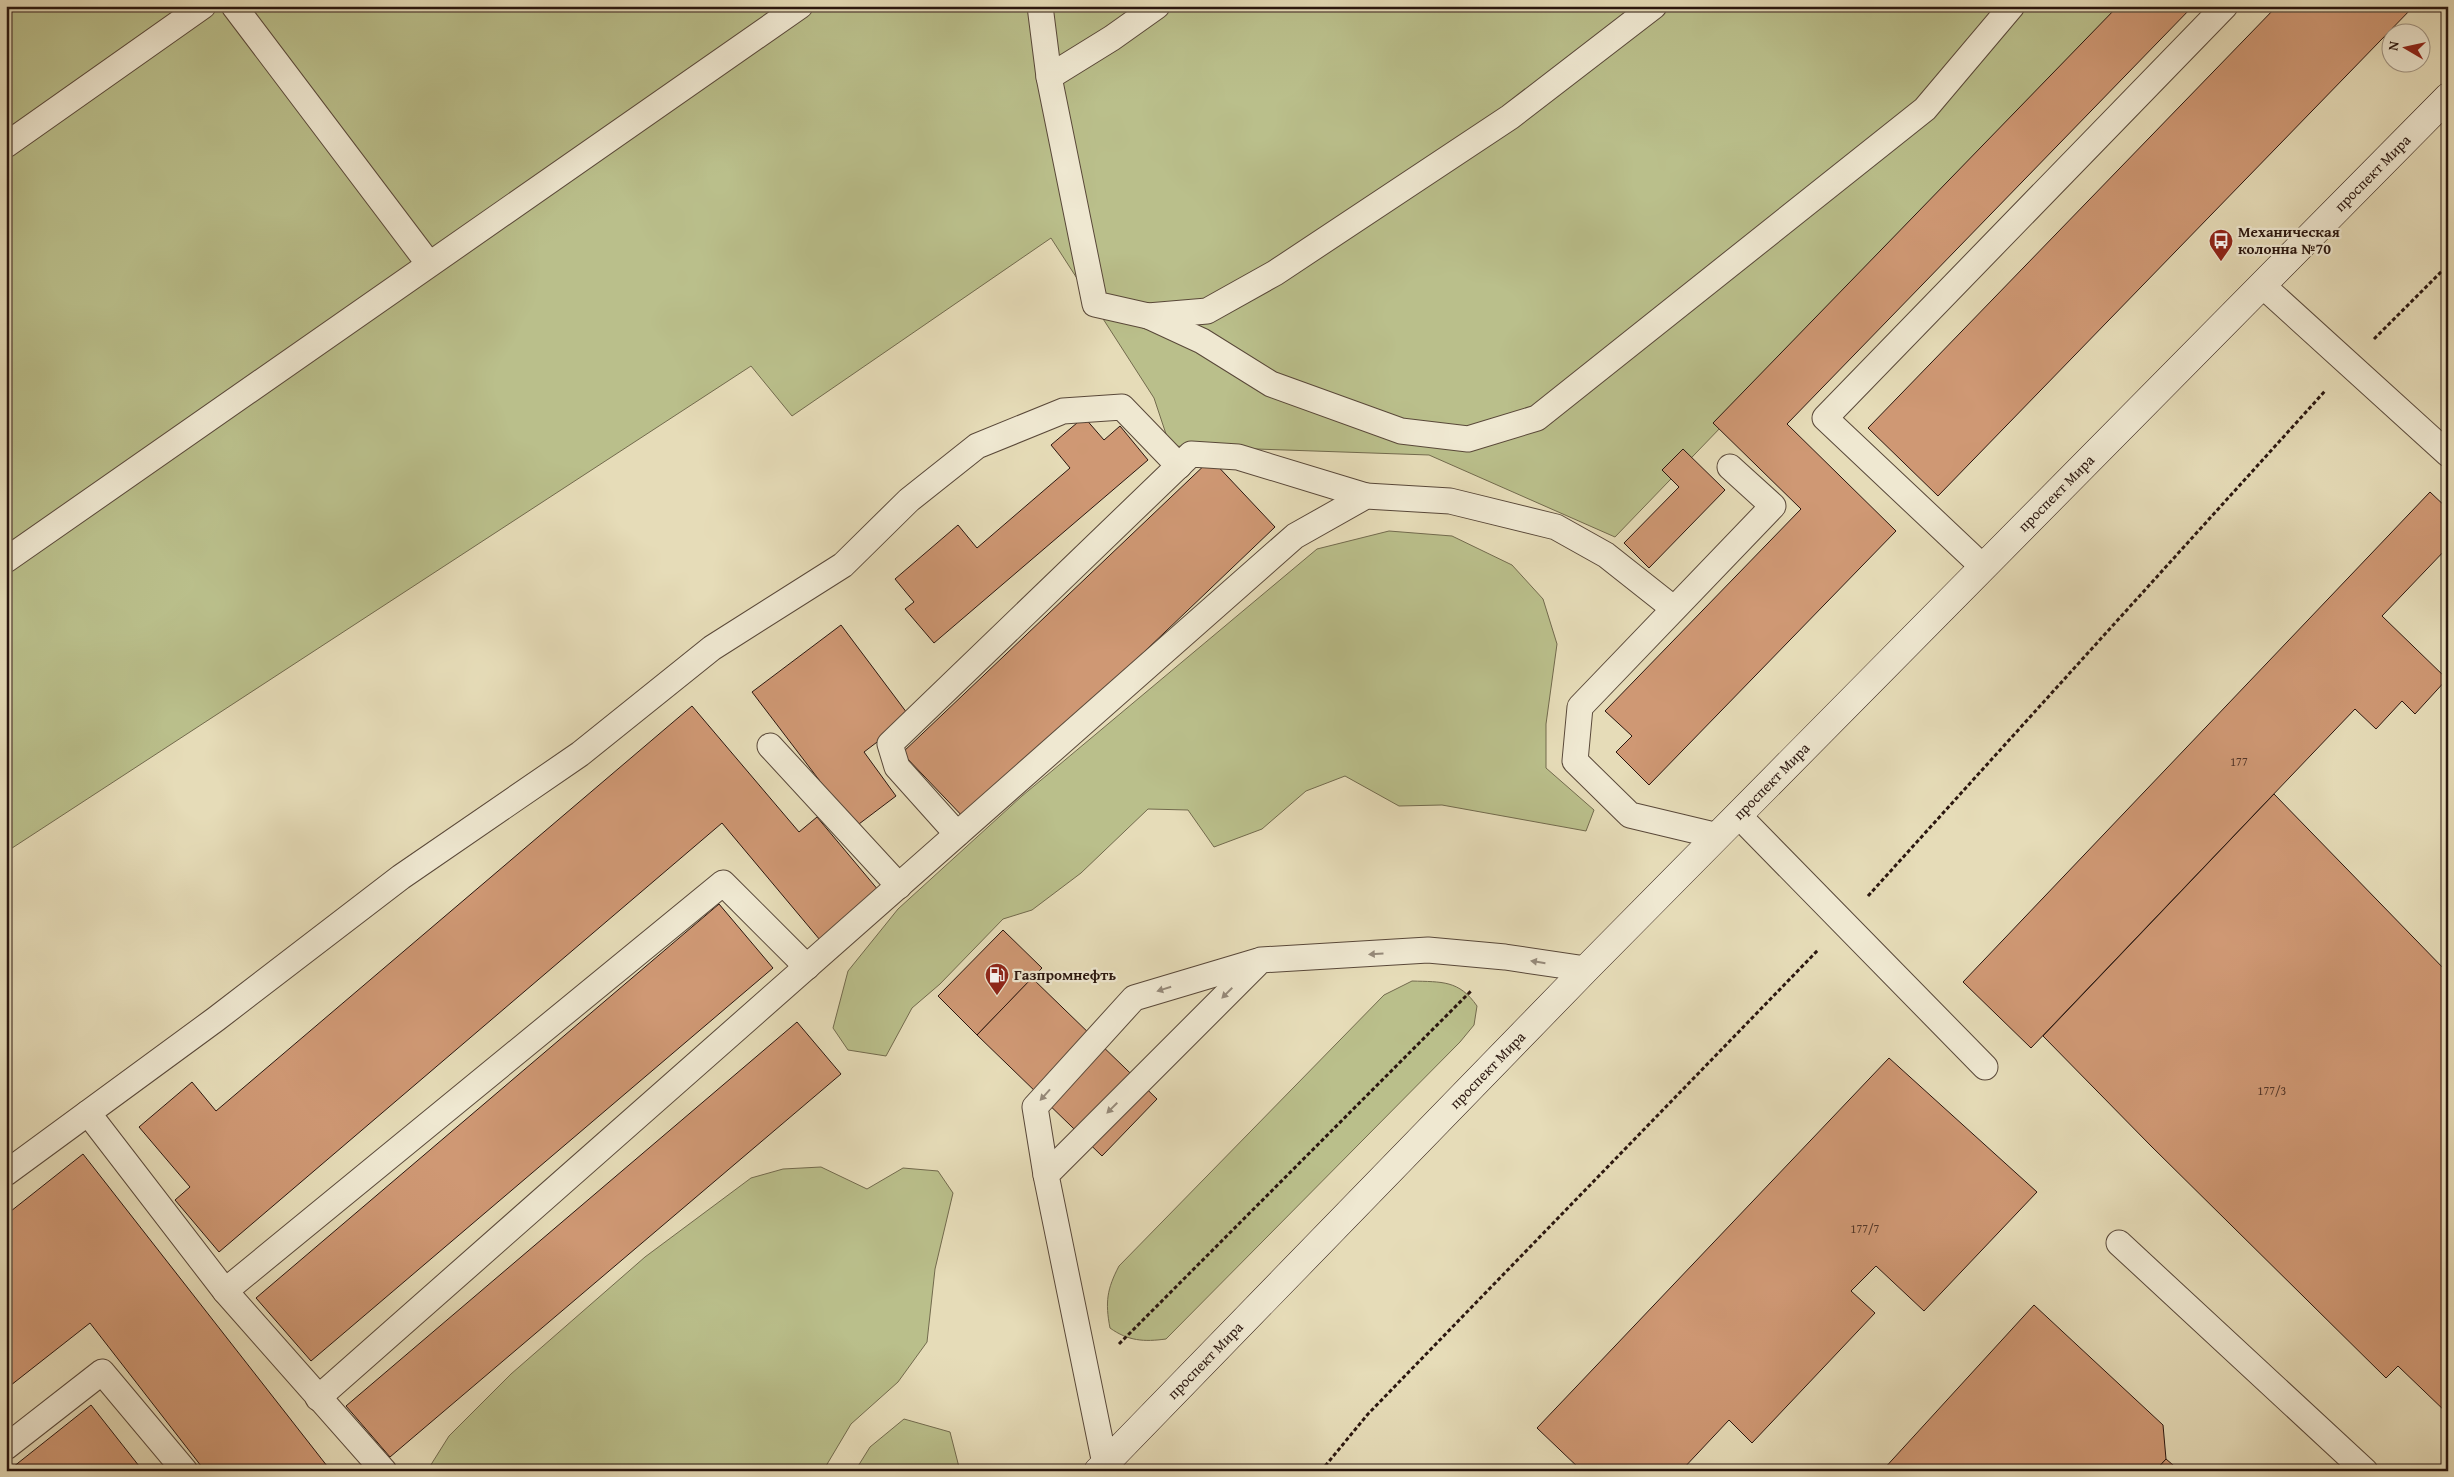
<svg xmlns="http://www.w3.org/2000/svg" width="2454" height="1477" font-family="'Gentium Book Plus',serif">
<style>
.green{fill:#babf8b;stroke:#726a4d}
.building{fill:#cf9874;stroke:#2a160f}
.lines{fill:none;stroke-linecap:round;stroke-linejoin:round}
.lane-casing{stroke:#594839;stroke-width:27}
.secondary-casing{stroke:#2a160f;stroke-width:29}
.path{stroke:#2a160f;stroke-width:3;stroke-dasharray:4 2.5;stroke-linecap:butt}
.lane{stroke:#efe8d1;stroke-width:25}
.secondary{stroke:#efe8d1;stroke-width:28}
.oneway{fill:#968a7a}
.labels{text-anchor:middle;stroke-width:4.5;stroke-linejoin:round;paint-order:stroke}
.number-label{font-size:12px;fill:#533628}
.street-label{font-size:15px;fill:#2a160f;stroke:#efe8d1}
.poi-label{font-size:15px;font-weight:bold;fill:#2a160f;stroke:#efe8d1;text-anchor:start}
</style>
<rect width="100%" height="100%" fill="#e6dcb8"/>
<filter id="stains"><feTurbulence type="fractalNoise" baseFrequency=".004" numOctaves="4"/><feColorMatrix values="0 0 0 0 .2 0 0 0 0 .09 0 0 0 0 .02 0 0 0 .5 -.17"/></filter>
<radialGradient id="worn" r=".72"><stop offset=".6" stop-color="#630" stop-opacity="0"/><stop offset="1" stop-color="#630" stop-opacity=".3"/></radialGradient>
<g class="green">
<path d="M6,6H2127L1615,537L1429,455L1170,446L1154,398L1051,238L792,416L751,366L6,852Z"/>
<path d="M1389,531L1452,536L1512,565L1543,599L1557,644L1546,724V768L1594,810L1586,831L1442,805L1399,806L1345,776L1306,791L1262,829L1214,847L1188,810L1148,809L1081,873L1032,910L1003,919L940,984L912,1008L886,1056L848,1050L833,1028L848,971L898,909L1022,796L1317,549Z"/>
<path d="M1412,981C1442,982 1459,980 1477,1006L1474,1025L1460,1042L1166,1339C1144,1342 1128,1341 1110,1328C1105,1302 1107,1289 1119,1266L1384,995Z"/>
<path d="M821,1167L867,1189L903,1168L938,1171L953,1193L935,1269L927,1342L898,1382L851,1424L823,1471H427L449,1436L511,1374L645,1257L751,1178L783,1169Z"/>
<path d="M904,1419L950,1432L960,1471H855L870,1447Z"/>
</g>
<g class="building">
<path d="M2118,6H2193L1787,424L1896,531L1649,785L1616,752L1632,736L1605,711L1801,509L1713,423Z"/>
<path d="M2277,6H2414L1938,496L1868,428Z"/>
<path d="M1084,417L1104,440L1120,426L1148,460L934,643L905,609L914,602L895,579L958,525L977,548L1070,468L1051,445Z"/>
<path d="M1683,449L1725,490L1649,568L1624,543L1679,487L1662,470Z"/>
<path d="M1211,459L1275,527L967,821L902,753Z"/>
<path d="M2430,492L2448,509V547L2382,616L2447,679L2415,714L2402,701L2376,729L2355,709L2031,1048L1963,982Z"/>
<path d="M841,625L910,717L864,752L896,796L855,827L752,692Z"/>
<path d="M692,706L799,832L817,817L879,891L820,940L722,823L219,1252L175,1200L190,1187L139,1127L192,1082L216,1111Z"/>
<path d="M2274,794L2448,973V1414L2398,1366L2386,1378L2151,1146L2043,1036Z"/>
<path d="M719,904L773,968L311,1361L256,1298Z"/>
<path d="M1003,930L1042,968L977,1035L938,996Z"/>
<path d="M1032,978L1157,1099L1102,1156L977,1035Z"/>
<path d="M797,1022L841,1074L390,1457L346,1406Z"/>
<path d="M1889,1058L2037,1192L1924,1311L1876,1266L1851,1291L1875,1313L1752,1443L1729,1420L1681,1471H1582L1537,1428Z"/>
<path d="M83,1154L331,1471H205L90,1323L6,1389V1215Z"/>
<path d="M2034,1305L2163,1425L2166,1459L2155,1471H1882Z"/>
<path d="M91,1405L143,1471H8Z"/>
<path d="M2166,1459L2180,1471H2155Z"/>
<path d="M2448,1463V1471H2441Z"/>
</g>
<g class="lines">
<defs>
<g id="lane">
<path d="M234,6L429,264"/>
<path d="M1040,6L1049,77L1095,304L1148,316L1207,311L1275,273L1510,117L1654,6"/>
<path d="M1049,77L1112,38L1157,6"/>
<path d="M6,145L203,6"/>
<path d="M2262,285L2448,454"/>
<path d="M1148,316L1202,341L1271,384L1401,431L1468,439L1537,418L1925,109L2012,6"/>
<path d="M6,560L800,6"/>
<path d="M1983,567L1825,418L2225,6"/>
<path d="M770,746L899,886"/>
<path d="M1738,815L1985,1067"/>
<path d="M957,834L897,767L890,744L1191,454L1238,457L1366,496"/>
<path d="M1718,836L1630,815L1575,761L1580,707L1773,506L1730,467"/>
<path d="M88,1113L225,1291L384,1471"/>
<path d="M6,1173L216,1019L401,877L580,754L712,648L843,565L909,500L977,446L1063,411L1122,407L1179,466"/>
<path d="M1046,1175L1035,1107L1134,998L1258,961"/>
<path d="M2119,1243L2365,1471"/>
<path d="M225,1291L723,883L807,967"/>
<path d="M318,1398L1295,536L1366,496L1450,501L1556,527L1606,555L1673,608"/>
<path d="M6,1447L102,1372L185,1471"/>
<path d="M1105,1464L1046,1175L1261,960L1428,950L1505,957L1586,969"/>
</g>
<g id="secondary">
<path id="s1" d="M1098,1471L1586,969L2448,97"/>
</g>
</defs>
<use href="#lane" class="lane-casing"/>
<use href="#secondary" class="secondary-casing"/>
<g class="path">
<path d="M2374,339L2448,265"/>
<path d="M1868,896L2325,391"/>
<path d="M1119,1344L1471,991"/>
<path d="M1321,1471L1368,1414L1818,950"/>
</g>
<use href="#lane" class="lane"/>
<use href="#secondary" class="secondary"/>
</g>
<defs><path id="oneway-solid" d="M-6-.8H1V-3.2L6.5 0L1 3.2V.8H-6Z" transform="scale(1.25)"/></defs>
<g class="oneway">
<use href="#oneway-solid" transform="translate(1376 954) rotate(177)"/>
<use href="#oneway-solid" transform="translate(1538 962) rotate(-171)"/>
<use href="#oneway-solid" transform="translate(1164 989) rotate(163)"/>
<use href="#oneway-solid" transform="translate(1227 993) rotate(135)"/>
<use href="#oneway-solid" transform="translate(1045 1095) rotate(132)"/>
<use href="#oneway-solid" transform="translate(1112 1108) rotate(135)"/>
</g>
<defs>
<symbol id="bus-pin" viewBox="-11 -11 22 30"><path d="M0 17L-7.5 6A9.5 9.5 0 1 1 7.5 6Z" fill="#8f2418" stroke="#efe8d1"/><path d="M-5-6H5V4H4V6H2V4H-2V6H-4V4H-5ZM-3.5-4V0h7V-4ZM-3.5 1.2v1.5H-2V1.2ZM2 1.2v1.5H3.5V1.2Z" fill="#fff"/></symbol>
<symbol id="fuel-pin" viewBox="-11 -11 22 30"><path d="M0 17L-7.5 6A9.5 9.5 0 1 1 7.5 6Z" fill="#8f2418" stroke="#efe8d1"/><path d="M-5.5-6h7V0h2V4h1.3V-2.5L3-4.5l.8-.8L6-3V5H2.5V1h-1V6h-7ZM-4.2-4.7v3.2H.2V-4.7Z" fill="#fff"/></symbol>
</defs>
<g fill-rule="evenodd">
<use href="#bus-pin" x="2207" y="227" width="28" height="38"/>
<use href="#fuel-pin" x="983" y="961" width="28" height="38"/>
</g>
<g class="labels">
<g class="number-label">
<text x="2239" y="766">177</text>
<text x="2272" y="1095">177/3</text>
<text x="1865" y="1233">177/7</text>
</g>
<g class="street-label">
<text dy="5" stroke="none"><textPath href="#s1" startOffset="1819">проспект Мира</textPath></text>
<text dy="5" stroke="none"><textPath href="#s1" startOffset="1369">проспект Мира</textPath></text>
<text dy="5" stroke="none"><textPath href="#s1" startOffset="964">проспект Мира</textPath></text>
<text dy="5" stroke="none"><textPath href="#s1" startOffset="559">проспект Мира</textPath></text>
<text dy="5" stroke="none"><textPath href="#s1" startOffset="154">проспект Мира</textPath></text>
</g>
<g class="poi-label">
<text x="2238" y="237">Механическая<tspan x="2238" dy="17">колонна №70</tspan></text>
<text x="1014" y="980">Газпромнефть</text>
</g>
</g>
<rect width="2454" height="1477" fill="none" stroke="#e6dcb8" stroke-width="25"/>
<rect x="8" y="8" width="2439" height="1462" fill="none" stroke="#2a160f" stroke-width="2.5"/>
<rect x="12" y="12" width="2429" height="1452" fill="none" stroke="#2a160f"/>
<g transform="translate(2406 48) rotate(279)"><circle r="24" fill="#efe8d1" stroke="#a09483"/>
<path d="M0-4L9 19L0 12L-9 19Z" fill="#8f2418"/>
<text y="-8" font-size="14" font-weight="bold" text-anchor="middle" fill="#2a160f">N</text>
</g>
<rect width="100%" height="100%" filter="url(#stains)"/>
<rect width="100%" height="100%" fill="url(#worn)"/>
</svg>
